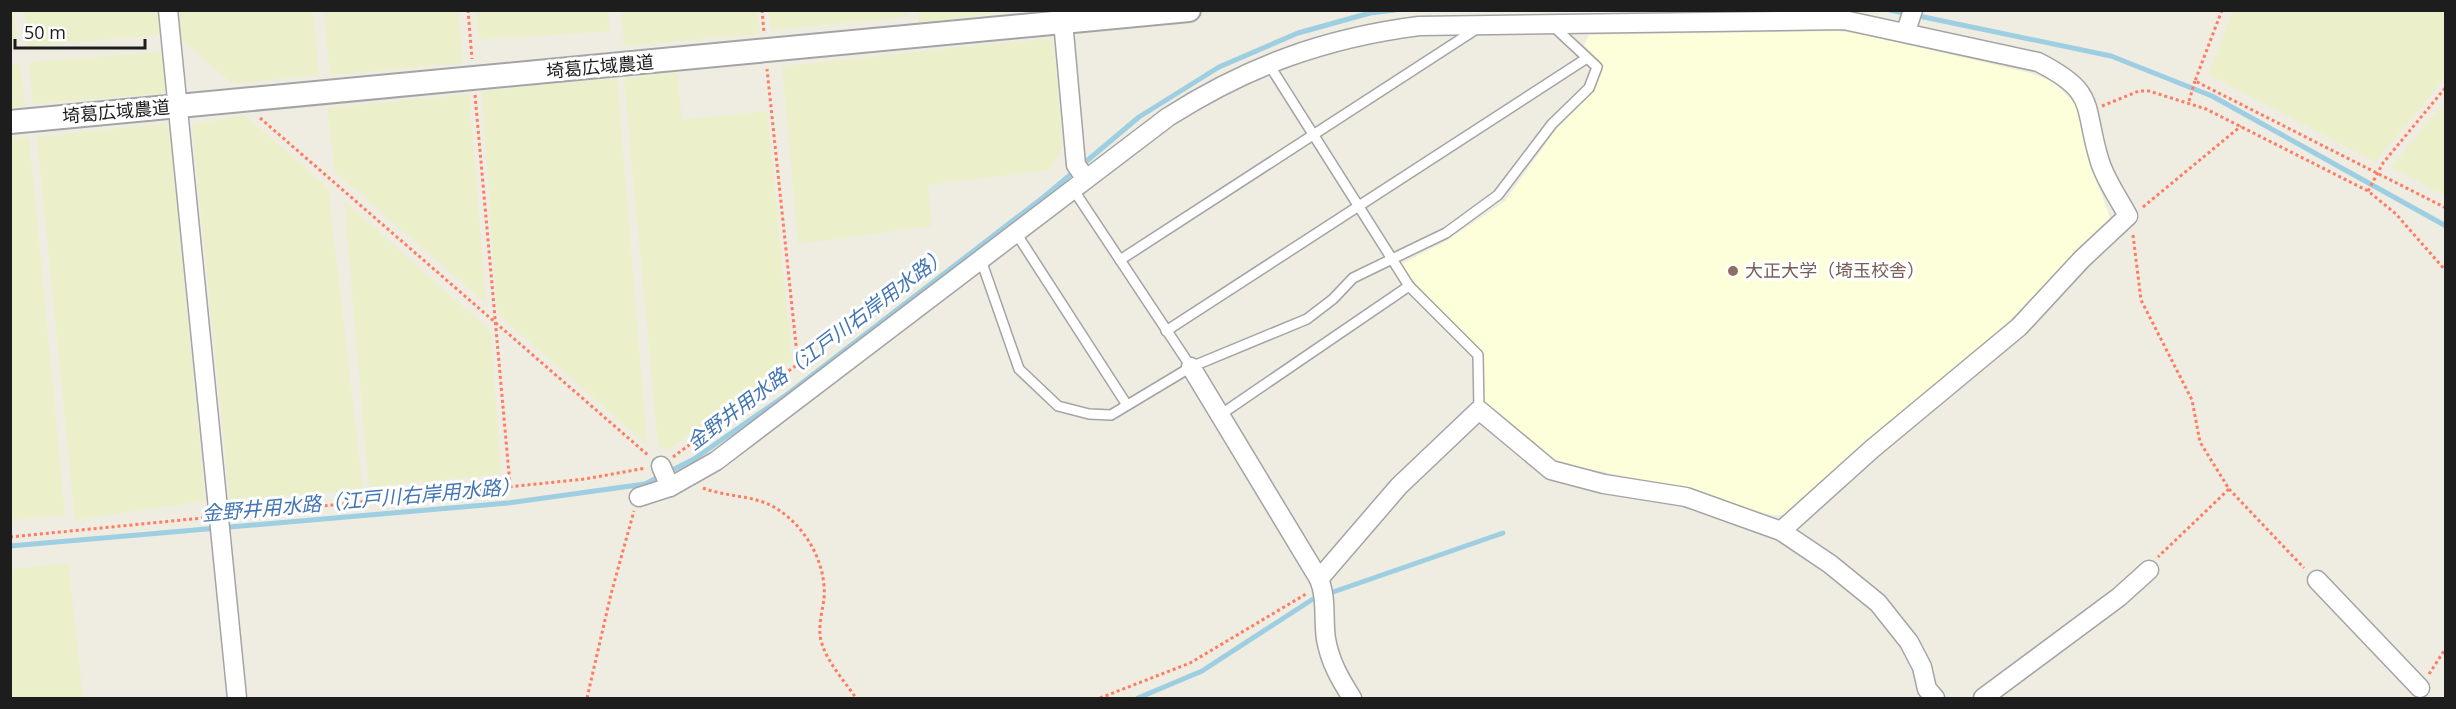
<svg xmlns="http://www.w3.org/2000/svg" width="2456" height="709" font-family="'Open Sans','Noto Sans JP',sans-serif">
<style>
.education{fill:#fdffdb}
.farmland{fill:#ebf0cb}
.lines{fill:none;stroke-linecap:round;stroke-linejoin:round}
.stream{stroke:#9ecee1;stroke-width:5}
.service-casing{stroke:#a4a4a4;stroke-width:12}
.minor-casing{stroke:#a4a4a4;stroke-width:21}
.tertiary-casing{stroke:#a4a4a4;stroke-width:26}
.path{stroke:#ff7c63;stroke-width:3;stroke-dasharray:3 3;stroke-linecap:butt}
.service{stroke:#fff;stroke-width:9}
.minor{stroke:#fff;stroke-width:18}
.tertiary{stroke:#fff;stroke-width:22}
.education-dot{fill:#8d6e63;stroke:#fff;stroke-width:2}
.labels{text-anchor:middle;stroke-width:6;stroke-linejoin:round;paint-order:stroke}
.street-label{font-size:18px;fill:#1d1d1d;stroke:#fff}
.education-label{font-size:18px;fill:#785e54;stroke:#fff;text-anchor:start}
.water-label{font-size:20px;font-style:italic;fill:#4275b4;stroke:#fff}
</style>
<rect width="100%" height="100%" fill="#efece2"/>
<path class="education" d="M1838,31L1866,35L2030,73L2052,81L2075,104L2081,118L2089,160L2111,220L2016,315L1783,515H1771L1668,485L1560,463L1543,452L1483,400L1482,354L1411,278L1402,264L1448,240L1505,201L1554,132L1594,91L1604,65L1584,45L1589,35Z"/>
<g class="farmland">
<path d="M907,10L908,17L771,30L769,11Z"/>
<path d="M918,10H1011V11L919,23Z"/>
<path d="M10,11H14L17,47L11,48Z"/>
<path d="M24,11H160L162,34L28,47Z"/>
<path d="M179,11H313L319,75L233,84L182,40Z"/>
<path d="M324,11H458L463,63L330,75Z"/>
<path d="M476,11H608L610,31L479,40Z"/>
<path d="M621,11H757L760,34L624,46Z"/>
<path d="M2233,11H2445V78L2375,162L2208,74Z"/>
<path d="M1053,38L1063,148L1049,170L928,185L932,226L798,244L782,66Z"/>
<path d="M164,52L167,93L33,104L29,62Z"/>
<path d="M20,63L25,106L11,107V64Z"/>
<path d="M677,72L682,120L767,111L792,361L668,450L658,446L624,79Z"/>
<path d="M617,78L647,445L497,313L482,91Z"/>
<path d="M469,94L486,302V303L335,172L327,108Z"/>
<path d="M2445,102V196L2391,167Z"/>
<path d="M245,115L328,188L363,490L230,499L192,125Z"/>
<path d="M169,123L205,501L75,520L37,137Z"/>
<path d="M29,137L65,515L11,520L10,138Z"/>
<path d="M344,201L491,332L501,474L369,487Z"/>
<path d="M68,563L83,698H11V569Z"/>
</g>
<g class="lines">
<g class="stream">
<path d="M1890,10L2111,56L2212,96L2446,226"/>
<path d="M10,546L508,503L645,484L694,459L789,393L1045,196L1139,117L1219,67L1298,33L1370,13L1395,10"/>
<path d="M1138,698L1202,671L1313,599L1503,533"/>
</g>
<defs>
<g id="service">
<path d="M1073,189L1191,367"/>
<path d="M1016,233L1127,405"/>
<path d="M981,260L1019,369L1058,406L1089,414L1111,415L1191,367L1307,319L1333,299L1353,278L1392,259L1268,63"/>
<path d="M1120,260L1478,28"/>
<path d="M1166,331L1587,58"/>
<path d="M1479,410L1478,355L1409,286L1392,259L1446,233L1498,195L1552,124L1589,88L1597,67L1553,26"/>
<path d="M1220,415L1409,286"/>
</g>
<g id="minor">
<path d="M168,10L237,698"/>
<path d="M1062,10L1076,165L1086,179"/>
<path d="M1906,31L1913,10"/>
<path d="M1191,367L1319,579C1327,598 1323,619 1326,639C1330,662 1340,679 1352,698"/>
<path d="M661,466L670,487"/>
<path d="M639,497L670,487L716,461L1168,117C1248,66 1325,38 1419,26L1844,20L2038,62C2099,93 2082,105 2100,162C2106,181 2119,199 2128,216L2082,259L2019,327L1872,449L1781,531"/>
<path d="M1319,579L1399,486L1479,410L1551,470L1604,484L1686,497L1781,531L1830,564L1878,603L1909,642L1922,667L1927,689L1935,698"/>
<path d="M2317,580L2420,688"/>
<path d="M1983,698L2119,597L2149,570"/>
</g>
<path id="tertiary" d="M10,122L1189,10"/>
</defs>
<use href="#service" class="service-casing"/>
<use href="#minor" class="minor-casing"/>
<use href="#tertiary" class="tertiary-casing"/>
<g class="path">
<path d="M468,10L472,59"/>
<path d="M762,10L764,33"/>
<path d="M2222,10L2195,81L2446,208"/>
<path d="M475,95L510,485"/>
<path d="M2189,101L2195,81"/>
<path d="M2102,106L2139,91H2149L2206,109L2368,191L2396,214L2446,271"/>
<path d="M260,118L649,456"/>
<path d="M2368,191L2383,163L2446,87"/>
<path d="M2143,207L2241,126"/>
<path d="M2133,235L2141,300L2192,400L2200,442L2229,489L2158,557"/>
<path d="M673,457L798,364L767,69"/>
<path d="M703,488C726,497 753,495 774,507C805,525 827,563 824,599C822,613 817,630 822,644C828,663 845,682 856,698"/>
<path d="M2229,489L2304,568"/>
<path d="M235,515L585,479L646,468"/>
<path d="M10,537L202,518"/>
<path d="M2429,674L2446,648"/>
<path d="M587,698L611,594L634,511"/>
<path d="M1100,698L1190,663L1306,594"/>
</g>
<use href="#service" class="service"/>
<use href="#minor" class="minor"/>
<use href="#tertiary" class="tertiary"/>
</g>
<circle class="education-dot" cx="1733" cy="271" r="6"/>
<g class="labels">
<g class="street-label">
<text transform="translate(600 67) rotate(-5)" y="6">埼葛広域農道</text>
<text transform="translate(116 112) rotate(-5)" y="6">埼葛広域農道</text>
</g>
<g class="education-label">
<text x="1745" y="277">大正大学（埼玉校舎）</text>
</g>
<g class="water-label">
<text transform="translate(817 349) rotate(-37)" y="7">金野井用水路（江戸川右岸用水路）</text>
<text transform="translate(361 500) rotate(-5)" y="7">金野井用水路（江戸川右岸用水路）</text>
</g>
</g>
<rect width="2456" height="709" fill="none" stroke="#1d1d1d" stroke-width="24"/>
<path d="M15 39v9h130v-9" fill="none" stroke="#1d1d1d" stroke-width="3"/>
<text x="24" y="39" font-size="18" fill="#1d1d1d" stroke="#ffffff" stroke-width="4.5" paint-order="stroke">50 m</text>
</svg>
